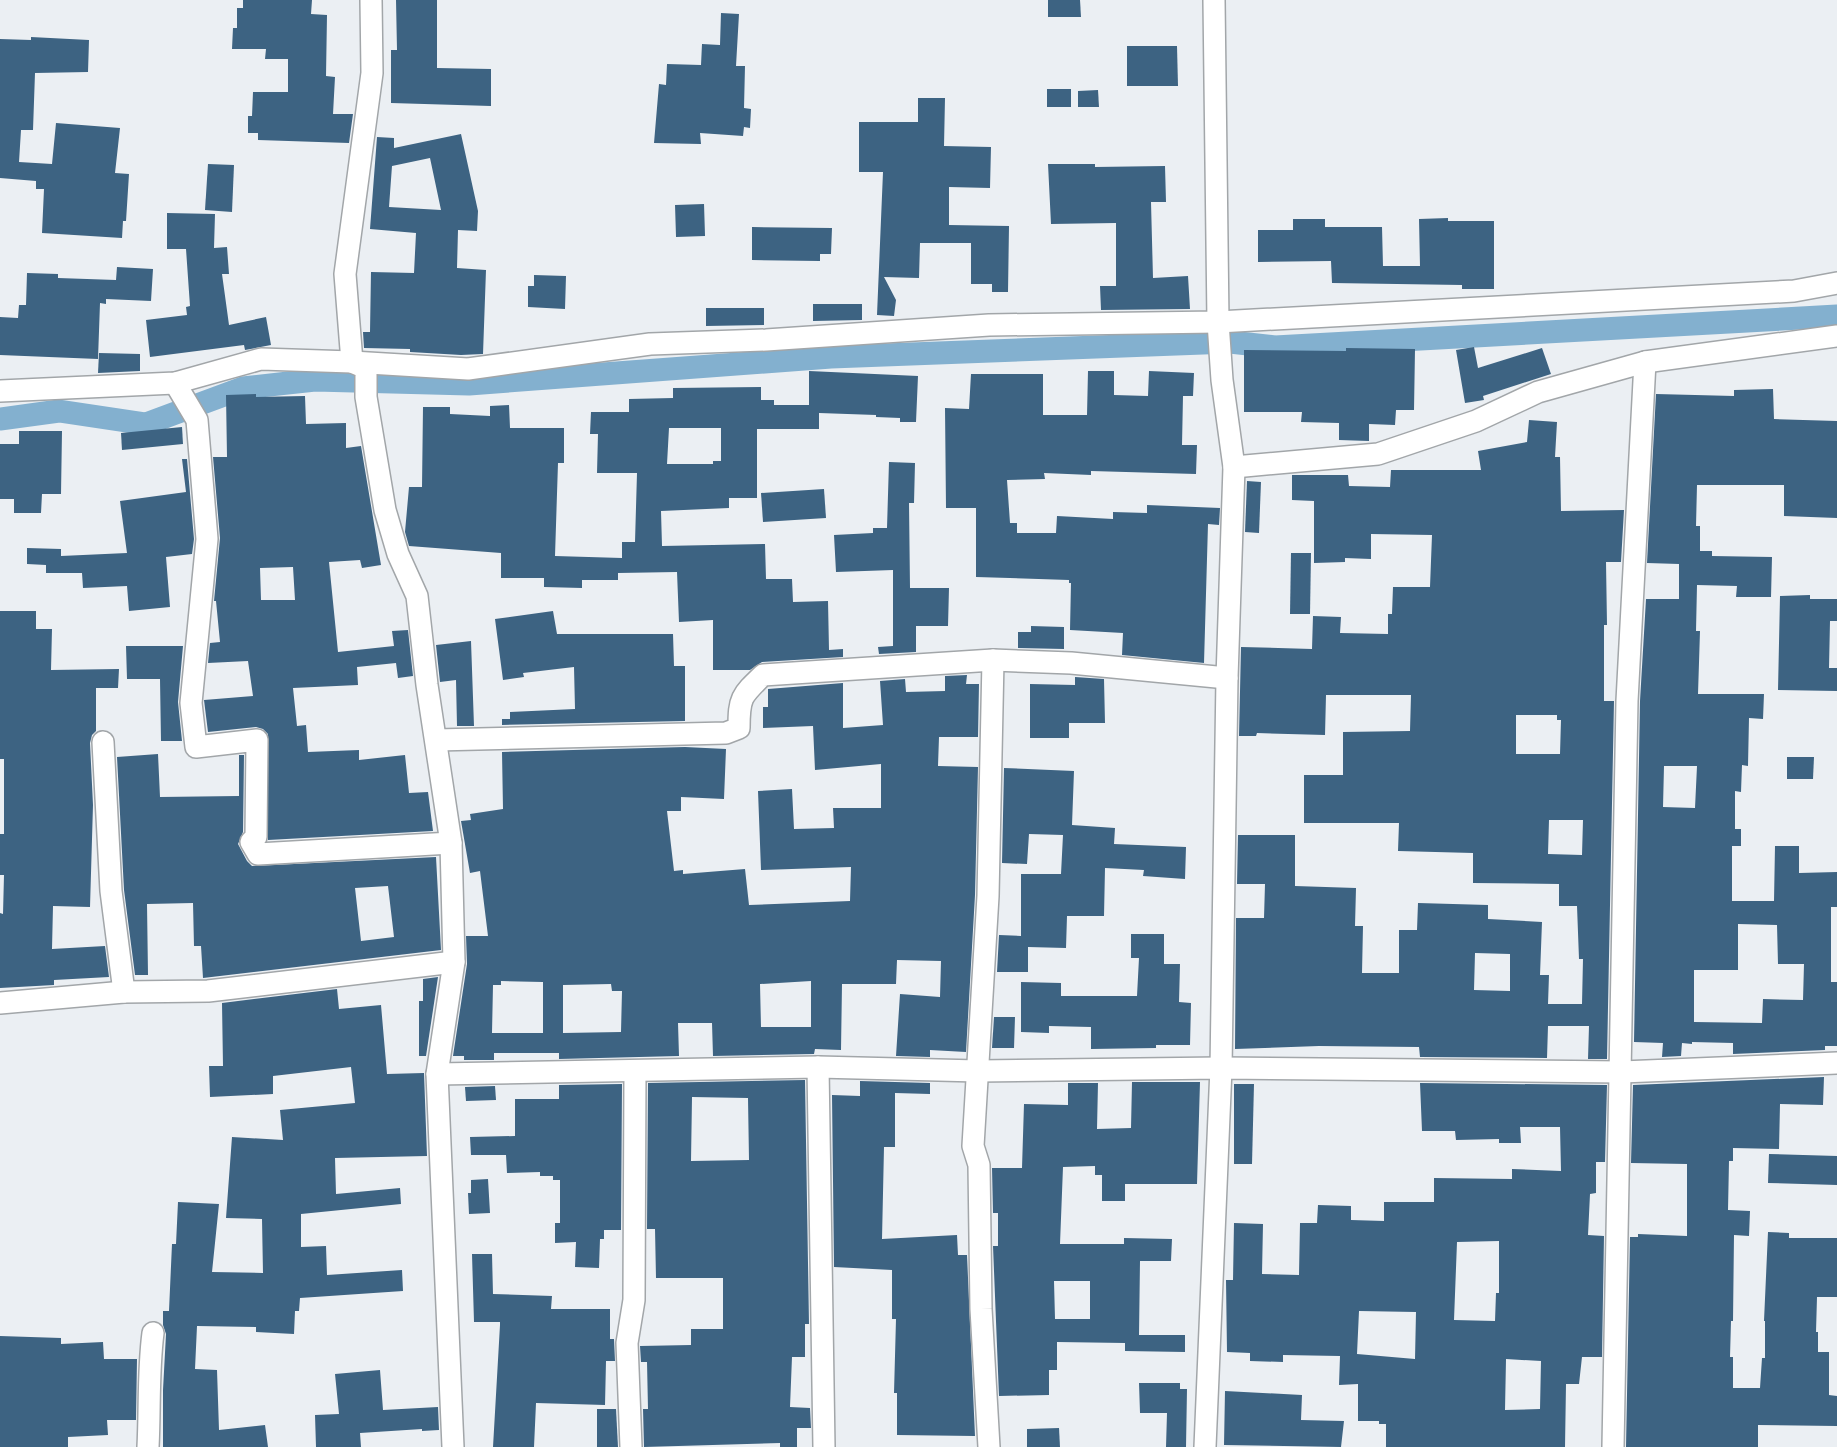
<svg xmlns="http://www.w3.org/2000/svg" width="1837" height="1447" font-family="Quicksand,sans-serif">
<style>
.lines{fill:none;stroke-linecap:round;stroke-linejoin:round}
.canal{stroke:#83b0cf;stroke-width:23}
.building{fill:#3d6382;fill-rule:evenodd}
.street-casing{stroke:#a2a6a9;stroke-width:24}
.street{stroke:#fff;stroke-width:21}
</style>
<rect width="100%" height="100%" fill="#ebeff3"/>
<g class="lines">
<path class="canal" d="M0,419L59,411L146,424L243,388L315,380L469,384L831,357L1230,342L1275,347L1837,316"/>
</g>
<g class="building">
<path d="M243,0H312L311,14L327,15L326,76L335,77L333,114H353L349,143L258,140V133H248V116H252L253,92H288V59H265L266,49H232L233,28H237V8H243Z"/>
<path d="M396,0H437V68L491,69V106L391,103V50H397Z"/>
<path d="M1048,0H1080L1081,17H1048Z"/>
<path d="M721,13L739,14L736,66H745L744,108L751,109L750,128L744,127L743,136L700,133L701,144L654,143L659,84L666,85L667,64L701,65L702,44L720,45Z"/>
<path d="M31,37L89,40L88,72L35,73L33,130H21L19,162L52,164L56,123L120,128L115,173L129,174L126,221H123L122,238L42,233L44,189H36V181L0,178V39L31,40Z"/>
<path d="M1127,46H1177L1178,86H1127Z"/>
<rect x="1047" y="89" width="24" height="18"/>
<path d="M1098,90L1099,107H1078V91Z"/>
<path d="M918,98H945L944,146L991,147L990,188L949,187V225L1009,226L1008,292H992V284H971V243H920L919,278L884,277L896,300L894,316L877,315L883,172H859V122H918Z"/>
<path d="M461,134L478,211L477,231L458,230L457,268L486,270L483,354L461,355L410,352V349L364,348L363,332H370L371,272L414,273L416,233L370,229L377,137L394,138V148ZM430,158L441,210L389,207L392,166Z"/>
<path d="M208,164L234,165L232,212L205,210Z"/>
<path d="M1048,164H1095V167L1165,166L1166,202H1151L1153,278L1188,276L1190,309L1101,310L1100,286H1116V223L1051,224Z"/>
<path d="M704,204L705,236L676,237L675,205Z"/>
<path d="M167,213L215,214L214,248L227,247L229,274H222L229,325L266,317L271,345L245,350L244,345L150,357L146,320L187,315L186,307L190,306L186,249H167Z"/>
<path d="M1448,218V221H1494V289H1462V285L1332,283L1331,261L1258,262V230H1293V219H1325V227H1382L1383,266H1420L1419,219Z"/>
<path d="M752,227L832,228L831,254H820V261L752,260Z"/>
<path d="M117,267L153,269L151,301L106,299V304L100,303L98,359L0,355V317L18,318L19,305H26L27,273L58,274V278L116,280Z"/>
<path d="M534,275L566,276L565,309L528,307V286H534Z"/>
<path d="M813,304H862V320L813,321Z"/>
<path d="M706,308H764V325L706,326Z"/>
<path d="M1474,347L1478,368L1542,348L1551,374L1483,396L1484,400L1465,403L1456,350Z"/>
<path d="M1346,348L1415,349L1414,410H1396L1395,425L1369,424V441L1339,440V423L1301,422L1302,412H1244V350L1346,351Z"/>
<path d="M99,353L140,354V371L98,373Z"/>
<path d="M809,371L918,376L916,422H900V418L876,417V415L819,413V429H757V498H729V508L661,511L662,546L765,544L766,579H792L793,602L828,601L829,650L843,649V657L762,662L750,670H713V620L679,622L677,572L618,573V580H582V588L544,587V578H501V553L409,546L405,532L409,487H422L423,407H450V414L490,416V406L509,405L510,428H564V463H558L555,556L622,558V542H635L637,473H597L598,434H590L591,412H629V399L673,398V388L761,387V400H774V405H809ZM669,428H721V461H713V464H667Z"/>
<path d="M1088,371H1114V395L1148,396L1149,371L1194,373L1193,396H1183L1182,445H1197L1196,474L1091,471V475L1044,473L1045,479L1007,480L1010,523H1017V533H1056L1057,516L1113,519V512L1147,513V505L1220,508L1219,525L1208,524L1204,663L1122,655L1123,633L1070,630L1071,583H1069V580L976,577V508H946L945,408L969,409L971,374H1043V415H1087Z"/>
<path d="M1773,389L1774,419L1837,421V518L1784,516V485H1697L1696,526H1700V551H1712V556L1772,557L1771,597H1736L1737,586L1697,585L1696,631H1700L1698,694H1764L1763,719L1749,718L1748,766L1742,765L1741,792L1735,791V829H1741V846H1732V901H1774L1775,846H1799V873L1837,872V907H1831V982H1837V1046H1825V1050L1733,1054V1043L1692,1042V1044L1682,1043L1681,1056L1662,1057L1663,1043L1634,1042L1640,701L1646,599H1679V564L1647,563L1656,394L1734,396V390ZM1664,766H1697L1695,808L1663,807ZM1738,924L1777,925L1778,964H1804L1803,1000L1763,999L1762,1023L1694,1022V970H1738Z"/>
<path d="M256,394V397L305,396L306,424L346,423V448L361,446L381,565L362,568L360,560L329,562L338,652L394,646L392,631L408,630L413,676L398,678L396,663L357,667L358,685L293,688L297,726L306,725L308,752L359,750V760L405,755L409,793L428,792L433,831L268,840V734L263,729L256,727L208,732L204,700L253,696L248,661L208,663L210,643L220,642L216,601H214L220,538L213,457H227L226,395ZM293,567L295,600H261L260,568Z"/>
<path d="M1529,420L1557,422L1555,457H1560L1561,511L1624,510L1621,562H1606L1607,625H1604V701H1614L1607,1059H1588L1589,1026H1548L1547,1058L1420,1057L1419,1047L1319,1046L1235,1049L1236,918H1264L1265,884H1237L1238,835H1295V886L1356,888L1355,926H1363L1362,973H1399V930H1417L1418,903L1488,905V919L1542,922L1540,975H1549L1548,1004H1582L1583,959H1579L1577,906H1559V884L1473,883V853L1398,851L1399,823H1304V775H1343V732L1410,731L1411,695H1326L1325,735L1257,733L1256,736H1239L1241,647L1312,649L1313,616L1341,617L1340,633L1388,634V614H1392L1393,587H1430L1432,535L1371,534V559L1345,558V562L1314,563V501L1292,500V475H1348L1349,486L1390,487L1391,470H1481L1478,451L1527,442ZM1516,715H1557V720H1561L1560,754H1516ZM1549,820H1583L1582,855L1548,854ZM1475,953L1510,954V991L1474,990Z"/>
<path d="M182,427L183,444L122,450L121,433Z"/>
<path d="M19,431H62L61,494H42L41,513H14V499H0V444H19Z"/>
<path d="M182,459H187L194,539L192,554L166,557L170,607L129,611L127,586L83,588L82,573H46V565L27,564V548L61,549V556L127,553L120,501L186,492Z"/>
<path d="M889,462L915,463L914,503H909L910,588H949L948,626H916V652L879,654L878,647L893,646V570L836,572L834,535L873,533V528H887Z"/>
<path d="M1247,481L1261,482L1259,533L1245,532Z"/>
<path d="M824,489L826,518L763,522L761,493Z"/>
<path d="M1291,553H1311L1310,614H1290Z"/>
<path d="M1810,595V599H1837V621H1830L1829,668H1837V691L1778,690L1780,596Z"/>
<path d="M0,611H36V629H52L51,670L119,669L118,688H96V731L92,735L90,743L93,805L90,907L53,906L52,949L105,946L109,977L54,980V985L0,988V913L3,914L4,875H0V834H4V759H0Z"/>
<path d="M553,611L557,634H673L674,666H685V721L502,725V719H510V712L575,709L574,667L523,673L524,677L503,680L495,619Z"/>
<path d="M1031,626L1064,627V649L1018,648V632H1031Z"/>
<path d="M471,641L474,726H457L456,680L440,682L436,645Z"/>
<path d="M126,646H183L178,702L182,741H161L160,679H127Z"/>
<path d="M967,675L966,684H979L978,737H939L938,766L978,767L975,895L966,1052L930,1050V1057L896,1056L900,994L940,997L941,961L897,960L896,984H842L841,1050L815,1049L814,1054L713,1056L712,1023H678L679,1056L559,1059V1053H494V1060H464V1056H453L467,964L466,936H488L480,871L470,873L461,821L471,820L470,814L503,809L502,752L685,747L726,749L724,799L681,797V811H667L674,871L683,870V874L745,869L749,905L850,901L851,867L761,870L758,791L792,789L794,829L834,828L833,808H881V764L815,770L813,726L763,728V707H768V689L843,683V728L883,725L880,681L905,679L906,692L945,691V676ZM501,981L543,982V1033H492L493,985H501ZM811,981V1027H761L760,984ZM611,984L612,991H622L621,1032L563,1033V985Z"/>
<path d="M1075,677L1104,679L1105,723H1069V738H1030V684L1075,685Z"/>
<path d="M158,754L160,797L239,796V755H244L243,832L238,844L247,861L252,866L436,857L441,950L203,978L201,946H194L193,903L147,904L148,975H135L124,890L117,757ZM388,886L394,937L361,941L355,888Z"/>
<path d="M1787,757H1814L1813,779H1787Z"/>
<path d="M1004,768L1074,771L1072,825L1115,828L1114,844L1186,847L1185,879L1143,876L1144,870L1105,868L1104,916H1067L1066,948L1028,947V972H997L999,935L1021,936V874H1061L1063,835L1029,834L1027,864L1002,863Z"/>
<path d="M1131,934H1164V964H1180L1179,1002L1191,1003L1190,1045H1156V1048L1091,1049V1027L1049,1026V1033L1021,1032V982L1061,983V996H1137L1139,958H1131Z"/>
<path d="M438,977L426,1056H419V1001H423V979Z"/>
<path d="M337,989L339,1009L381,1005L387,1074L424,1073L427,1156L335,1158L336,1194L400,1188L401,1204L301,1214V1247L326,1246L327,1275L402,1270L403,1291L300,1298L299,1311H295L294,1334L256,1332V1327L197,1326L195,1369L217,1370L219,1430L265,1425L268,1447H163V1390L166,1334L163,1325V1311H169L172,1244H176L178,1202L219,1204L212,1272L263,1273L262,1219L226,1218L232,1137L283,1140L280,1110L355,1103L351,1067L273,1076V1094L210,1097L209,1066H223L222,1003Z"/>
<path d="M994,1017H1015L1014,1048H992Z"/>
<path d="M1824,1077L1823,1105L1780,1104L1779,1149L1733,1148V1161H1729L1728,1210L1750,1211L1749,1236L1734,1235L1733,1321H1731L1730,1357H1733V1388H1760L1762,1358H1765V1321H1764L1768,1232L1789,1233V1238H1837V1297H1817L1816,1332H1818V1352H1829V1395L1837,1396V1426L1758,1425V1447H1626L1630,1237H1638V1234L1687,1236V1164L1631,1163L1633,1085Z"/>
<path d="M805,1080L809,1324H805V1357H792L790,1407L810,1408L811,1428H797V1447H780V1443L644,1447L643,1409H648L647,1362H641L640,1346L691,1345V1329H723V1278H656L655,1229H647L648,1083ZM692,1097L748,1098L749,1160L691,1161Z"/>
<path d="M860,1081L930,1083V1094L895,1093V1147H884L882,1239L957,1235L958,1255H967L975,1436L897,1435V1393H894L896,1319H892V1270L834,1267L832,1095L860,1096Z"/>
<path d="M1132,1082H1200L1197,1184H1125V1201H1102V1175H1095V1166L1063,1167L1060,1244H1124V1238L1172,1239L1171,1261H1140L1139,1335H1185V1352L1125,1351V1343L1057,1342V1370H1049V1395L999,1396L993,1246H998V1213H993L992,1168H1022L1024,1104L1068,1105V1083H1098L1097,1129L1131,1128ZM1054,1281H1090V1319H1055Z"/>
<path d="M1420,1083L1607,1085L1605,1162H1596V1193L1590,1194L1588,1235L1604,1236L1602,1357H1582L1579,1384H1566L1565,1447H1386V1424H1379V1421H1358V1384L1339,1385L1340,1356L1283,1355V1362L1250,1361V1353L1227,1352L1226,1280H1233L1234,1223L1263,1224L1262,1274L1299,1275L1300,1223H1317L1318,1205L1351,1206V1220L1384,1221V1202H1434V1178L1512,1179V1169L1561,1171L1560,1127H1520L1521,1143H1499V1139L1456,1140L1455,1131H1422ZM1499,1241V1293H1496L1495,1321L1454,1320L1457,1242ZM1359,1311L1416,1312L1415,1359L1357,1354ZM1506,1359L1541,1361L1540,1409L1505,1410Z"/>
<path d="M622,1084L621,1230H604V1239H600L599,1268L575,1267L576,1242L555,1243V1223H560V1180H553V1176H540V1172L507,1173L506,1155H471L470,1137L515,1136V1099H559V1085Z"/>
<path d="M1234,1084H1254L1252,1164H1234Z"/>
<path d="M495,1086L496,1100L466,1101L465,1087Z"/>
<path d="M1769,1154L1837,1156V1185L1768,1183Z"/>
<path d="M488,1179L490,1213L469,1214L468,1193H471V1180Z"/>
<path d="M472,1254H492L493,1294L552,1296L551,1309H610V1339H614L615,1361H606L605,1405L536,1403L534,1447H493L500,1325V1322H474Z"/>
<path d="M0,1336L61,1338V1344L103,1342L104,1359H137L136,1420H107L108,1435L68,1437V1447H0Z"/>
<path d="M380,1370L383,1410L438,1407L439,1430L422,1431V1429L360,1433L361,1447H316L315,1415L339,1414L335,1374Z"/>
<path d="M1139,1383H1180V1389H1187L1186,1447H1166L1167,1413H1140Z"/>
<path d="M1225,1391L1302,1395L1301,1420L1344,1421L1341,1447L1224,1445Z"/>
<path d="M597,1409H616L618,1447H597Z"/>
<path d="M1059,1428L1060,1447H1027V1429Z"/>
</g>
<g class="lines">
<defs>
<g id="street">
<path d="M371,0L372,73L345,274L352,362L366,368V397L385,510L398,554L417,596L427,685L451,843L454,962L437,1074L453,1447"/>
<path d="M175,383L197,420L207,539L191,703L196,747L257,740L256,837L251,842L258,854L451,843"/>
<path d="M0,391L175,383L261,359L352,362L468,369L650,344L766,340L989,325L1218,322L1794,291L1837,283"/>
<path d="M1234,467L1378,454L1476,421L1538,392L1645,362L1837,336"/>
<path d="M436,740L726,733L739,728C739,698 741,696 763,675L993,660L1071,663L1227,678"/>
<path d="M103,742L111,891L124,992"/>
<path d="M0,1003L124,992L208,991L454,962"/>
<path d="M818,1067L824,1447"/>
<path d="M437,1074L818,1067L978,1071L1221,1068L1622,1072L1837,1063"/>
<path d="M148,1447C150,1409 148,1371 153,1333"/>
<path d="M631,1447L627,1343L634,1300L635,1071"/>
<path d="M989,1447L981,1309L979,1165L973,1146L988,896L993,660"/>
<path d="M1205,1447L1221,1068L1227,678L1234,467L1222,380L1218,322L1214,0"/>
<path d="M1613,1447L1627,701L1645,362"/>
</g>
</defs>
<use href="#street" class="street-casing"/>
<use href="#street" class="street"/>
</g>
</svg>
